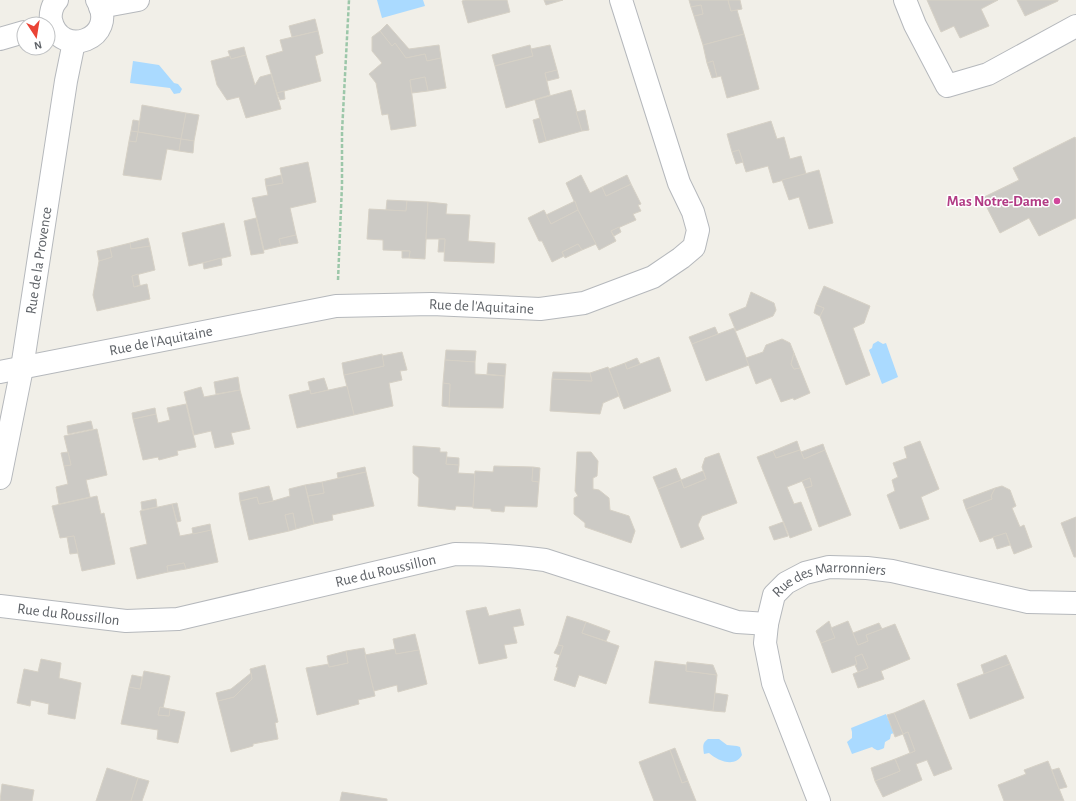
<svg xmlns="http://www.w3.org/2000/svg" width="1076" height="801" font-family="'Alegreya Sans',sans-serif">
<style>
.water{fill:#aadaff}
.building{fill:#cccac5;stroke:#d6d1c6}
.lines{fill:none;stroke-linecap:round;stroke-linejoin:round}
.street-casing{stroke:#b5b8bc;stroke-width:24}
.path{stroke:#9cc7a9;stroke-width:2.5;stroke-dasharray:4 2;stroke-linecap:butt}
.street{stroke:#fff;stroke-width:22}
.hotel-dot{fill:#d1479c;stroke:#fff;stroke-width:1.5}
.labels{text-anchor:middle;stroke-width:3;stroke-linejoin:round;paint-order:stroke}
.hotel-label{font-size:15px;font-weight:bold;fill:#b23c85;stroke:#fff;text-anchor:end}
.street-label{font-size:15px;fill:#5f6368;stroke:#fff}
</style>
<rect width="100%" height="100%" fill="#f1efe8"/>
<g class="water">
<path d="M377,0H423L425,6L382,18Z"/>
<path d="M133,61L159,65L174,83L178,84L182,89L180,93L174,94L170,88L130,83Z"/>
<path d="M878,341L883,344L886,343L898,377L882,384L869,350L872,348L873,344Z"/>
<path d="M886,714L894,733L891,734L890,739L885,742L884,748C878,751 877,751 872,747L852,754L847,742L852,738V732L851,728Z"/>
<path d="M708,739H719L727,745L737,746L740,747L742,755C735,768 718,761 709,753L704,754C703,747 702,743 708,739Z"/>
</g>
<g class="building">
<path d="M465,0H507L510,12L468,23L462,1Z"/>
<path d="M544,0H563L546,5Z"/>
<path d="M689,0H728L731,11L737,10L744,34L703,45L694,16L703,14L701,5L691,7Z"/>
<path d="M728,0H740L742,9L731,11Z"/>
<path d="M927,0H998L981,9L989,26L960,38L954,26L941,32Z"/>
<path d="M1017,0H1058V1L1025,16Z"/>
<path d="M701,5L703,14L694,16L691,7Z"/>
<path d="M315,19L318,31L292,37L289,26Z"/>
<path d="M387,24L409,49L439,45L441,58L427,61L425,54L406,58L395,43L392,46L380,31Z"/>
<path d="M318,31L323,53L315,56L321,81L277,93L266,56L283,51L280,40Z"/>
<path d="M380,31L392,46L395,43L406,58L425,54L427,61L441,58L446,88L428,91L425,77L410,80L416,126L391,130L388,114L382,115L376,83L369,74L382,63L372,51V37Z"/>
<path d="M744,34L759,89L727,98L721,76L717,77L713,61L707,63L703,45Z"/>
<path d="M530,45L533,56L495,66L492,55Z"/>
<path d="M550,45L557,70L545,73L550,95L506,108L495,66L533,56L531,49Z"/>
<path d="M244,47L246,55L231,59L228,51Z"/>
<path d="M246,55L255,85L260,77L271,74L281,109L246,118L239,97L227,100L217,85L211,61L230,56L231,59Z"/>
<path d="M713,61L717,77L712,78L707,63Z"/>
<path d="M557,70L559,78L547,81L545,73Z"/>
<path d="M425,77L428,91L412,93L410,80Z"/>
<path d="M571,90L582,131L546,141L535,100Z"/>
<path d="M284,91L285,99L280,100L277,93Z"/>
<path d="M142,105L186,113L181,139L138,132Z"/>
<path d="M585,110L589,130L582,131L576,112Z"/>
<path d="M186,113L199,115L194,141L181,139Z"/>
<path d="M540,118L546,141L539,143L533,120Z"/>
<path d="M133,120L139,121L138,132L131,131Z"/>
<path d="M771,121L777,139L784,137L790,159L801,156L806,174L773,183L768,166L746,172L739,150L732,152L727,134Z"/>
<path d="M131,131L138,132L136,142L129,141Z"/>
<path d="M138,132L181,139L179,151L167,149L161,180L123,175L129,141L136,142Z"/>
<path d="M1075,137L1076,139V218L1039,236L1029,218L1000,233L982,198L1019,180L1013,168Z"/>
<path d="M181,139L194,141L193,153L179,151Z"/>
<path d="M739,150L743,162L736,164L732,152Z"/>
<path d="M308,162L316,202L290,208L296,235L279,239L281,246L264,250L252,198L268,195L266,186L283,183L280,168Z"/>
<path d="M819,170L833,223L809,229L799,197L789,200L782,180Z"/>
<path d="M281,175L283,183L266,186L265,179Z"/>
<path d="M581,175L590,193L602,187L606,196L631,184L641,204L638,205L641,211L633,214L636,220L611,231L616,241L599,250L578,210L566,183Z"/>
<path d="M627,175L631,184L606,196L602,187Z"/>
<path d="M387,200L407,201L406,211L386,210Z"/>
<path d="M407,201L428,202L425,259L409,258L410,251L383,250V240L367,239L369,209L406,211Z"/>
<path d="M575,201L578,210L551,224L546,215Z"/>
<path d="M428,202L447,204L446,214L470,215L468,241L495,243L494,263L444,261L445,239H426Z"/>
<path d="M544,210L551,224L578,210L596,244L582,250L578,244L562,252L564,256L552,262L542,241H539L528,218Z"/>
<path d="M256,218L264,253L251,255L244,221Z"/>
<path d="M224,223L231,256L189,266L182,233Z"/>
<path d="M619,227L621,232L614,236L611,231Z"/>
<path d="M296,235L298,243L281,246L279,239Z"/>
<path d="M148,238L150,246L131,249L130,243Z"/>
<path d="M439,239H445L444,252H438Z"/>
<path d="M130,243L131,249L150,246L155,270L132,276L134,287L147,284L150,299L97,311L93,295L99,261L112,257L110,248Z"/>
<path d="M578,244L582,250L565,258L562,252Z"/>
<path d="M110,248L112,257L99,261L97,251Z"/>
<path d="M402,251H410L409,258H402Z"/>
<path d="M221,258L222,265L204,269L203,263Z"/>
<path d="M138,274L140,285L134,287L132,276Z"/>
<path d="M824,286L870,306L864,323L853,328L870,375L846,385L820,316L824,308L816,305Z"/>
<path d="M751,292L774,303L776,310L773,316L736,331L729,314L746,307Z"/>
<path d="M816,305L824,308L820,316L814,313Z"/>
<path d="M715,327L718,334L692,344L689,337Z"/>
<path d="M734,328L749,365L706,381L692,344Z"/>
<path d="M782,339L790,343L794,353L791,364L794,369L800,368L810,393L794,400L793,398L781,402L771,378L756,384L746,358L763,352L766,345Z"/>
<path d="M446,350L476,351L475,362L445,360Z"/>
<path d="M402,352L407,370L400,371L402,380L389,383L393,406L354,415L344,375L384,366L382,356Z"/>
<path d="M794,353L800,368L794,369L791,364Z"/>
<path d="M382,354L384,366L344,375L342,363Z"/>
<path d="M659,357L671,391L624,409L609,369L625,363L627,369Z"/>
<path d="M637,358L640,364L627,369L625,363Z"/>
<path d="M445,360L475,362V374L505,376L503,408L449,407L450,384L443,383Z"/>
<path d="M488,363L506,364L505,376L487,374Z"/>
<path d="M608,367L619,396L603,403L600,414L550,411L552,379L592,381L590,373Z"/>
<path d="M553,372L590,373L592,381L552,379Z"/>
<path d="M238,377L240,390L216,394L214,382Z"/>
<path d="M324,378L328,390L311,394L308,382Z"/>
<path d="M443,383L450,384L449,407L442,406Z"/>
<path d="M347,386L354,415L297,428L289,395L310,390L311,394Z"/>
<path d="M201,387L204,397L240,390L250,429L231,433L234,444L215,448L211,431L194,435L184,392Z"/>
<path d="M186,404L196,447L177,451L178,455L159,460L158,457L143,460L133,419L156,414L158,423L170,420L167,408Z"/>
<path d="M155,408L156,414L133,419L132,413Z"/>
<path d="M91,421L93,429L68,434L67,426Z"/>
<path d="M97,429L107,475L86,480L90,497L59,504L56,487L68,484L64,466L71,465L64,436Z"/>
<path d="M797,441L800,450L776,458L773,451Z"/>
<path d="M920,441L939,489L921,497L929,519L900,529L887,495L895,491L892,480L898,477L893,463L907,458L904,447Z"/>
<path d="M823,444L825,450L804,459L801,452Z"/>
<path d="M413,446L440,448V452H447L446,464L459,465L458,473L475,474L473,507L456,506L455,510L418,506L419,478L413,473Z"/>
<path d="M800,450L804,459L825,450L851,515L819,527L805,488L812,486L810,478L787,487L794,504L801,502L812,530L790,538L757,457L773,451L776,458Z"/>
<path d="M68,452L71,465L64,466L61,453Z"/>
<path d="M577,452H591L598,461L597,476L593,478V489L599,490L609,498L610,510L629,516L635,531L631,543L585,527V523L574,514V498L578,496L575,491Z"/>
<path d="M719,453L737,503L702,516L698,525L704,539L681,548L658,489L681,480L684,488L706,479L702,467L705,458Z"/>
<path d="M447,457L459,458V465L446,464Z"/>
<path d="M494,466L533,467L532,481L539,482L537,507L505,506L504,512L491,511V509L473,508L475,471L493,472Z"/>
<path d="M365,467L366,472L338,478L337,473Z"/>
<path d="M533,467L540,468L539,482L532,481Z"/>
<path d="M676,468L681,480L658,489L653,477Z"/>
<path d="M703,471L706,479L684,488L681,480Z"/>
<path d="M366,472L374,506L332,515L333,520L314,524L308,496L324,493L322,482Z"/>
<path d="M810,478L812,486L805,488L802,481Z"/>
<path d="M322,482L324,493L308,496L305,485Z"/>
<path d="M305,485L314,524L296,529L293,513L285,515L289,531L249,540L240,501L257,497L259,504L273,501L290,496L289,489Z"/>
<path d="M269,486L273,501L259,504L257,497L240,501L239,493Z"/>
<path d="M1002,486L1010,490L1016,506L1012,508L1020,527L1024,525L1032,547L1014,554L1006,533L980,542L966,509L992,499L991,496L995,488Z"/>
<path d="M995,488L991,496L992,499L966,509L963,500Z"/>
<path d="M97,496L101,514L104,513L115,564L82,571L74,536L60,538L52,506Z"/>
<path d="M156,499L157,507L142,510L141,502Z"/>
<path d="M177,503L181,521L177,522L172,504Z"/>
<path d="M172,504L180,536L211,530L218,562L186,569L184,563L167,566L168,572L137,579L130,548L147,544L140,511Z"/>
<path d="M293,513L296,529L289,531L285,515Z"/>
<path d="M1076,517V557H1074L1061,523Z"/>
<path d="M783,522L788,536L774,540L769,527Z"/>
<path d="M210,524L211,530L193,534L192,528Z"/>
<path d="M1006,533L1010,545L997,549L993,537Z"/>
<path d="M74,536L78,553L70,554L67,537Z"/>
<path d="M184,563L186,569L168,572L167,566Z"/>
<path d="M486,607L489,616L520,609L524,625L513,627L517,643L504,645L507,658L479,664L466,611Z"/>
<path d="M567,616L586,622L582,633L619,646L606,684L579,675L575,687L554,680L558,667H556L563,646L558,645Z"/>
<path d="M829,621L835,638L821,643L816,631Z"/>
<path d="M848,621L858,645L868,641L866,635L895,624L910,659L881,671L884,679L858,688L853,674L868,668L862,654L855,657L857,664L832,673L821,643L835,638L831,628Z"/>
<path d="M586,622L610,631L606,641L582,633Z"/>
<path d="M879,623L882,629L866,635L868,641L858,645L853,633Z"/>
<path d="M415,634L419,650L396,654L393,639Z"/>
<path d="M558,645L563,646L560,655L554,653Z"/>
<path d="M364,648L375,696L358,700L359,704L317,715L306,668L329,664V667L348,663L346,651Z"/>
<path d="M395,649L396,654L419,650L427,684L398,692L397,685L374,691L365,655Z"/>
<path d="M346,651L348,663L329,667L327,656Z"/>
<path d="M862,654L868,668L858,672L855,665L857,664L855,657Z"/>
<path d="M1006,655L1010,664L984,674L981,665Z"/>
<path d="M41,659L61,663L59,678L81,683L75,719L48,714L49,704L31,700L30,706L17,703L24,669L38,672Z"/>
<path d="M655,661L686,665V671L717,675L713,711L649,703Z"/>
<path d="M687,662L713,665L717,675L686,671Z"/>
<path d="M1010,664L1024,698L970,719L957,684Z"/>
<path d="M265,665L278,722L275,723L278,739L253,744V746L231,752L218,701L234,697L252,679L250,669Z"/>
<path d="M144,671L170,676L163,708L160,707L158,715L169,716L170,709L185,712L178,743L157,739L158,730L121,724L129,687L140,689Z"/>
<path d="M251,673L252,679L234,697L218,701L216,693L231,689Z"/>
<path d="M132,675L142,677L140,689L129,687Z"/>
<path d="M715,693L728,695L725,712L713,711Z"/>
<path d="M924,700L952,769L934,776L927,760L916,764L922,780L883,797L875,781L900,771L895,759L915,751L908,732L903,734L894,713Z"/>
<path d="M160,707L170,709L169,716L158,715Z"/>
<path d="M894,713L903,734L895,737L887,715Z"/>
<path d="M908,732L915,751L910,753L903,734Z"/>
<path d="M675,748L688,781L682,783L670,750Z"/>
<path d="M670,750L682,783L688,781L696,801H654L639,762Z"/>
<path d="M895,759L900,771L875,781L871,768Z"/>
<path d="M1048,761L1064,801H1004L998,785L1026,774L1024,770Z"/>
<path d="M107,768L138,778L131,801H96Z"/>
<path d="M1059,768L1067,787L1059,789L1052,770Z"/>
<path d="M138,778L149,781L142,801H131Z"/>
<path d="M2,784L34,790L32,801H0Z"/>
<path d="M342,792L387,799V801H340Z"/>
</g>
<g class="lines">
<defs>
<g id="street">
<path d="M57,0C52,5 50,14 51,20C60,60 120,39 97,0"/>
<path d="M905,0L915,25L947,86L988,74L1076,26"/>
<path d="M100,7L138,0"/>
<path d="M0,39L24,32"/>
<path id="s1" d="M0,372L336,306L432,304L540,309L584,303L653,277L681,258L694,247L698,230L693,212L679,183L621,0"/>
<path id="s2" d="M0,478L22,368L66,81L74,42"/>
<path id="s3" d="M0,606L126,621L178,619L455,554C485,554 515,556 545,560L737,622L767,624"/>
<path id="s4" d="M819,801L773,683L765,643L767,624L774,595L786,583L805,573L829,567L867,568L892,571L1028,602L1076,603"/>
</g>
</defs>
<use href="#street" class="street-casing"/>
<path class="path" d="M338,280L342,185V132L349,0"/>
<use href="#street" class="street"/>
</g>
<circle class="hotel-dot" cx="1057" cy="201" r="4"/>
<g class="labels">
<g class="hotel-label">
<text x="1049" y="206">Mas Notre-Dame</text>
</g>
<g class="street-label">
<text dy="5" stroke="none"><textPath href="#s2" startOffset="221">Rue de la Provence</textPath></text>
<text dy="5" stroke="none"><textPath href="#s1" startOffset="488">Rue de l'Aquitaine</textPath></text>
<text dy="5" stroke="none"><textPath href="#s1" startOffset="164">Rue de l'Aquitaine</textPath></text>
<text dy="5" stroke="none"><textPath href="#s3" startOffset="392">Rue du Roussillon</textPath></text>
<text dy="5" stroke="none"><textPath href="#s4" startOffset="277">Rue des Marronniers</textPath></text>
<text dy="5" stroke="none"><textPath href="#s3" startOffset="69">Rue du Roussillon</textPath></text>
</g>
</g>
<g transform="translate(36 36) rotate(168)"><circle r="19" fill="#ffffff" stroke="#bfc1c3"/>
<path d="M0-3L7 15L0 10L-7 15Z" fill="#ea4335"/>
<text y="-6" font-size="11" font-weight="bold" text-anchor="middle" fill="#5f6368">N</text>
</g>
</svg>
